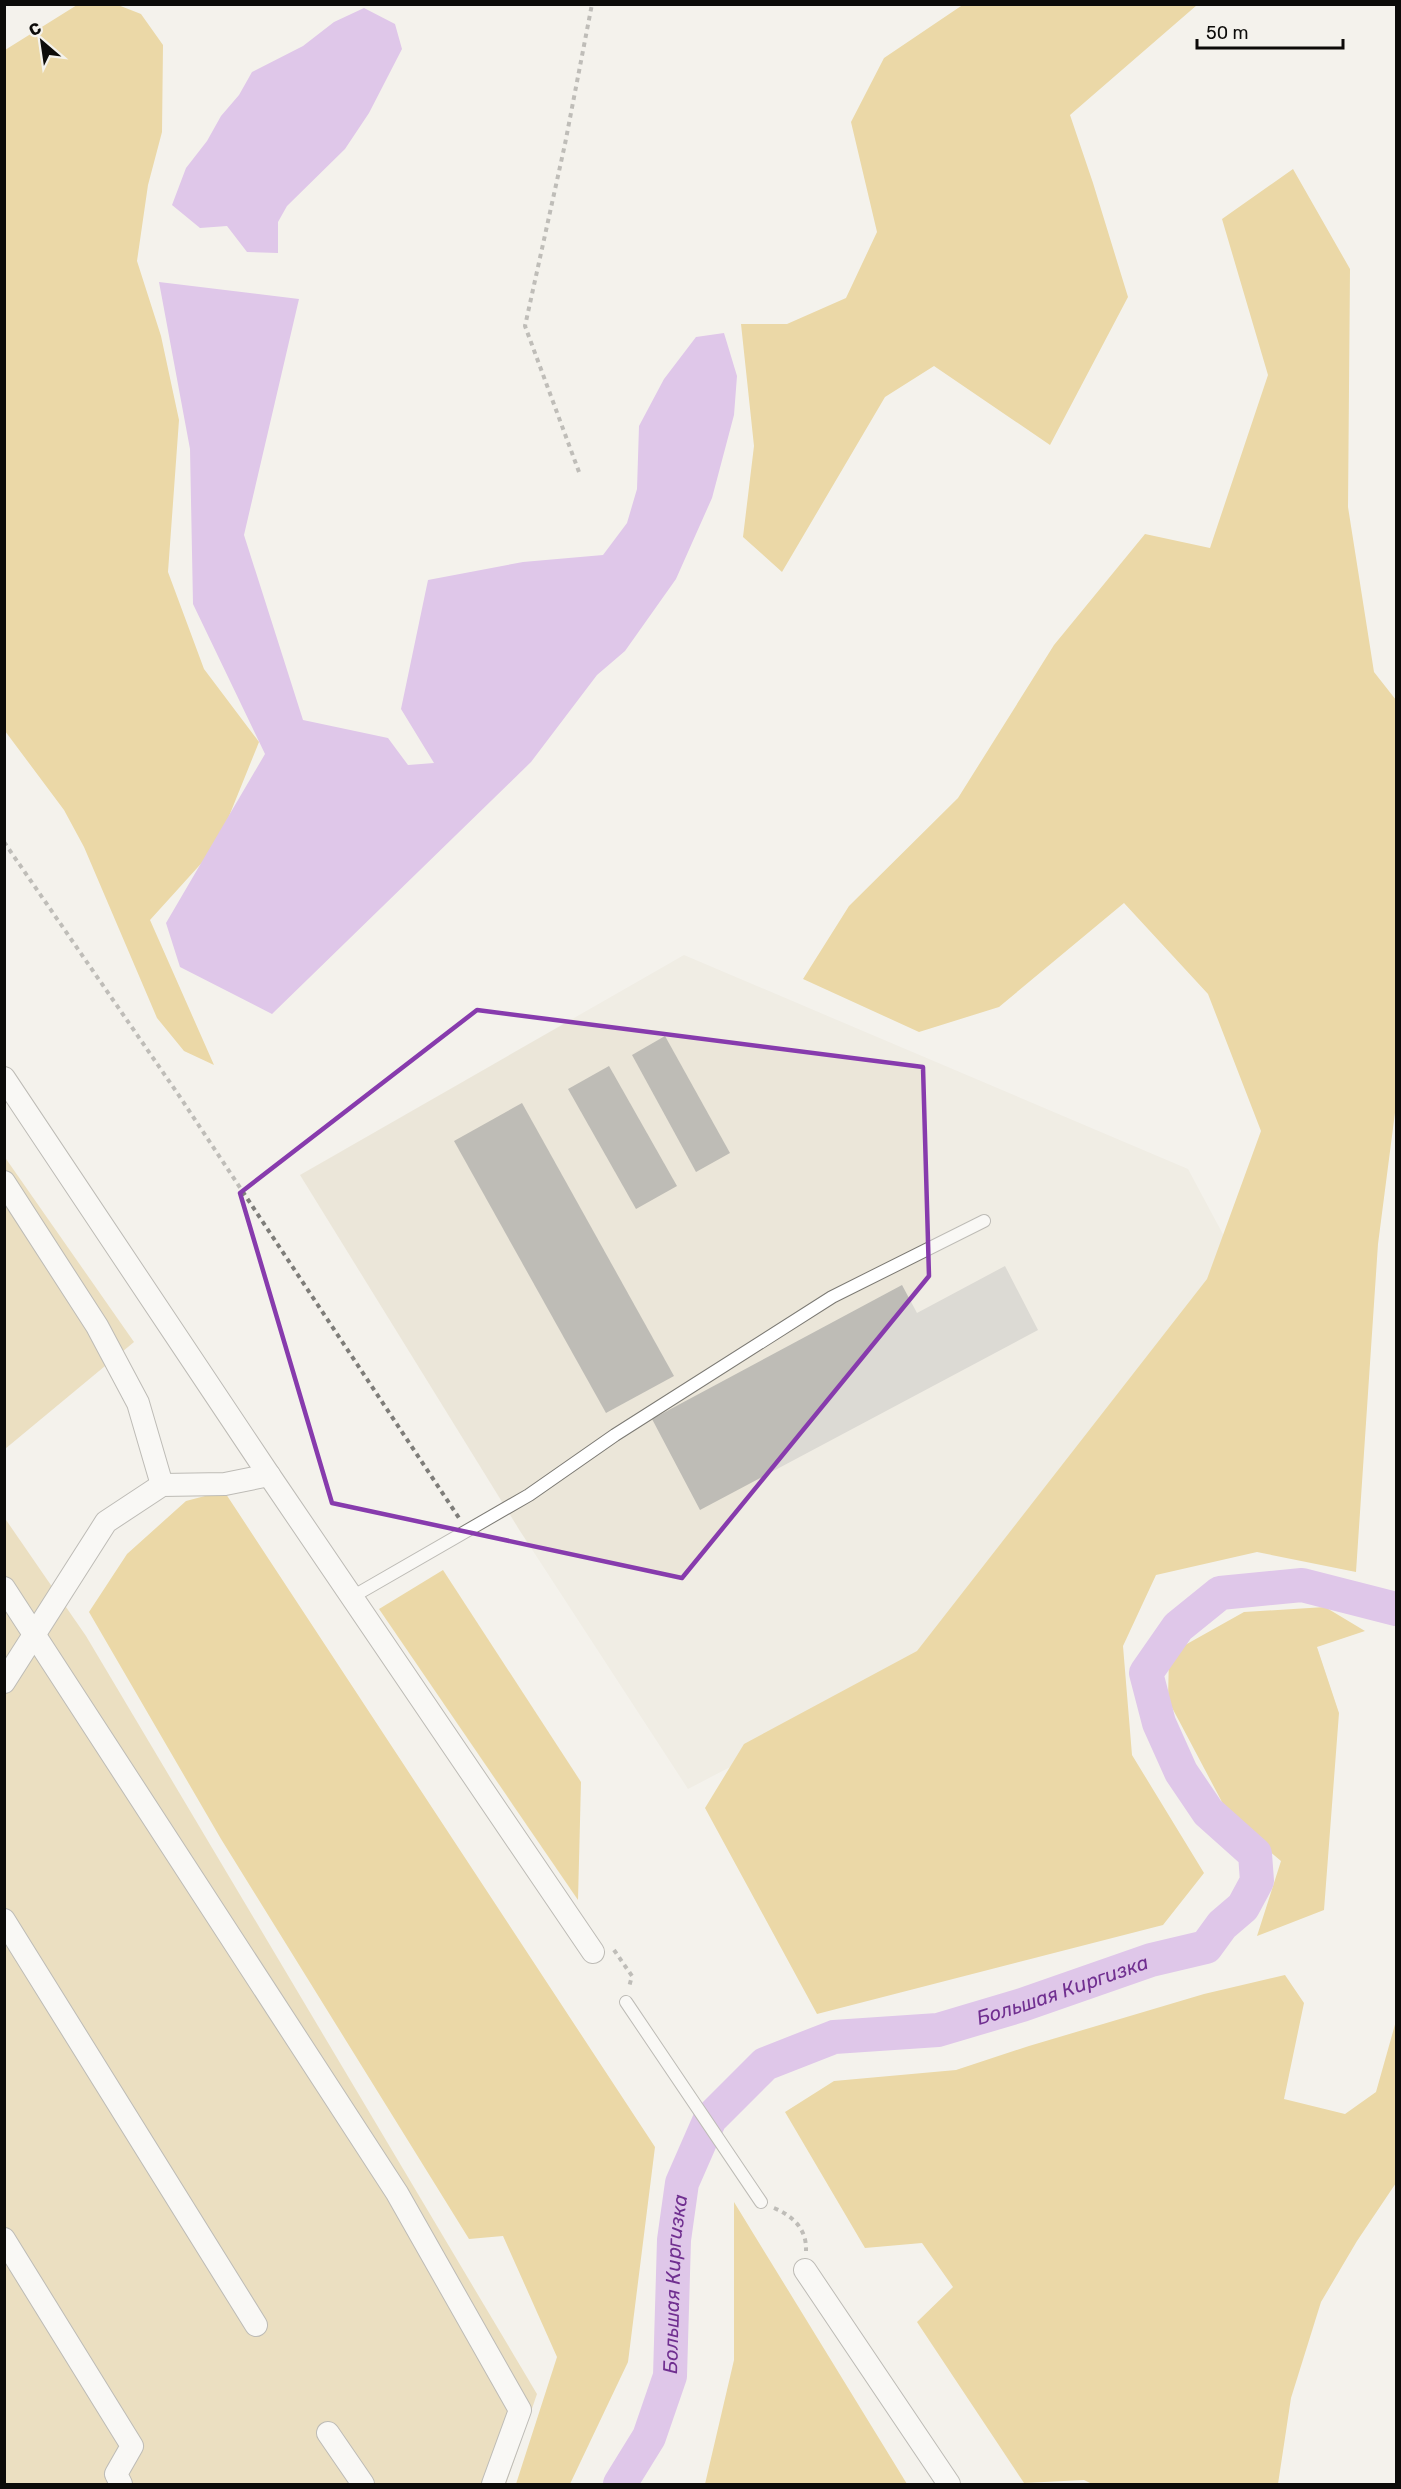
<svg xmlns="http://www.w3.org/2000/svg" width="1401" height="2489" font-family="Rubik,sans-serif">
<style>
.built{fill:#ebe6d9}
.green{fill:#dfc78d}
.forest{fill:#dfb952}
.water{fill:#c692e4}
.lines{fill:none;stroke-linecap:round;stroke-linejoin:round}
.river{stroke:#c692e4;stroke-width:34}
.building{fill:#bebcb6}
.lane-casing{stroke:#7b7973;stroke-width:14}
.street-casing{stroke:#7b7973;stroke-width:24}
.path{stroke:#7e7d79;stroke-width:4;stroke-dasharray:4.5 4.5;stroke-linecap:butt}
.lane{stroke:#fff;stroke-width:12}
.street{stroke:#fff;stroke-width:22}
.marked{fill:none;stroke:#873bad;stroke-width:4.5;stroke-linejoin:round}
.labels{text-anchor:middle;stroke-width:4.5;stroke-linejoin:round;paint-order:stroke}
.water-label{font-size:20px;font-style:italic;fill:#702f90;stroke:#f4f2ec}
</style>
<rect width="100%" height="100%" fill="#f4f2ec"/>
<path class="built" d="M684,955L1188,1169L1270,1322L916,1670L688,1789L520,1531L300,1175Z"/>
<g class="green">
<path d="M4,1156L134,1342L5,1449H4Z"/>
<path d="M4,1517L86,1636L537,2394L506,2484H5Z"/>
</g>
<g class="forest">
<path d="M964,4L1197,5L1070,115L1093,183L1128,297L1050,445L934,366L885,397L782,572L743,537L754,446L741,324H787L846,298L877,232L851,122L884,58Z"/>
<path d="M77,5H118L141,14L163,45L162,132L148,185L137,261L161,336L179,420L168,572L204,669L259,742L217,846L150,920L214,1065L184,1051L157,1018L84,847L64,810L5,731V50Z"/>
<path d="M1293,169L1350,269L1348,507L1374,672L1396,700V1105L1378,1244L1356,1572L1257,1552L1156,1575L1123,1646L1132,1755L1204,1873L1163,1925L817,2014L705,1808L744,1744L917,1651L1207,1279L1261,1131L1208,994L1124,903L999,1007L919,1032L803,979L849,906L958,798L1054,645L1145,534L1210,548L1268,375L1222,219Z"/>
<path d="M224,1491L655,2147L628,2362L570,2484H516L557,2357L503,2236L469,2239L221,1839L89,1612L127,1554L186,1501Z"/>
<path d="M443,1570L581,1782L578,1900L379,1609Z"/>
<path d="M1325,1607L1365,1631L1317,1647L1339,1713L1324,1910L1257,1936L1281,1861L1231,1819L1168,1700L1169,1654L1244,1612Z"/>
<path d="M1285,1975L1304,2003L1284,2099L1345,2114L1376,2092L1396,2021V2183L1357,2241L1321,2302L1291,2398L1278,2484H1092L1084,2480L1024,2483L917,2322L953,2287L922,2243L865,2248L785,2112L834,2081L956,2070L1029,2046L1204,1994Z"/>
<path d="M734,2202L907,2484H705L734,2360Z"/>
</g>
<g class="water">
<path d="M364,8L395,24L402,49L369,113L345,149L287,206L278,222V253L247,252L227,226L200,228L172,205L186,168L207,141L221,116L239,95L252,72L303,46L334,22Z"/>
<path d="M159,282L299,299L244,535L303,720L388,738L408,765L434,763L401,709L428,580L523,562L603,555L627,523L637,489L639,426L664,379L696,337L724,333L737,376L734,415L712,498L676,579L625,651L597,675L531,762L272,1014L180,967L166,923L265,754L193,604L190,449Z"/>
</g>
<g class="lines">
<path class="river" id="s1" d="M620,2484L649,2437L670,2376L674,2240L682,2183L710,2119L765,2064L834,2037L938,2030L1022,2005L1151,1960L1206,1947L1222,1925L1243,1907L1257,1881L1255,1854L1208,1812L1181,1772L1159,1723L1146,1673L1178,1627L1220,1593L1302,1585L1396,1609"/>
</g>
<g class="building">
<path d="M665,1036L730,1153L696,1172L632,1055Z"/>
<path d="M609,1066L677,1186L636,1209L568,1089Z"/>
<path d="M522,1103L674,1376L606,1413L454,1141Z"/>
<path d="M1005,1266L1038,1330L700,1510L652,1419L902,1285L917,1313Z"/>
</g>
<g class="lines">
<defs>
<g id="lane">
<path d="M352,1597L529,1495L615,1435L832,1297L984,1221"/>
<path d="M626,2002L761,2202"/>
</g>
<g id="street">
<path d="M4,1078L269,1475L593,1952"/>
<path d="M4,1182L97,1326L138,1403L162,1485"/>
<path d="M4,1588L397,2193L520,2410L493,2484"/>
<path d="M4,1682L106,1522L162,1485L225,1484L269,1475"/>
<path d="M4,1920L256,2325"/>
<path d="M4,2239L132,2446L116,2474L121,2484"/>
<path d="M805,2270L949,2484"/>
<path d="M328,2433L363,2484"/>
</g>
</defs>
<use href="#lane" class="lane-casing"/>
<use href="#street" class="street-casing"/>
<g class="path">
<path d="M579,472L525,326L565,144L592,4"/>
<path d="M4,842L180,1097L459,1518"/>
<path d="M614,1950L632,1976L629,1987"/>
<path d="M774,2208C793,2216 807,2229 806,2251"/>
</g>
<use href="#lane" class="lane"/>
<use href="#street" class="street"/>
</g>
<path d="M0 0H1401V2489H0ZM477,1010L923,1067L929,1276L682,1578L332,1503L240,1193Z" fill="#f4f2ec" fill-opacity=".55" fill-rule="evenodd"/>
<path class="marked" d="M477,1010L923,1067L929,1276L682,1578L332,1503L240,1193Z"/>
<g class="labels">
<g class="water-label">
<text dy="7" stroke="none"><textPath href="#s1" startOffset="770">Большая Киргизка</textPath></text>
<text dy="7" stroke="none"><textPath href="#s1" startOffset="212">Большая Киргизка</textPath></text>
</g>
</g>
<rect width="1401" height="2489" fill="none" stroke="#0c0b09" stroke-width="12"/>
<g transform="translate(42 42) rotate(331)" stroke="#f4f2ec" stroke-width="4.5" paint-order="stroke">
<path d="M0-4.5L10 22L0 15L-10 22Z" fill="#0c0b09"/>
<text y="-9" font-size="16" font-weight="bold" text-anchor="middle" fill="#0c0b09">С</text>
</g>
<path d="M1197 39v9h146v-9" fill="none" stroke="#0c0b09" stroke-width="3"/>
<text x="1206" y="39" font-size="18" fill="#0c0b09" stroke="#f4f2ec" stroke-width="4.5" paint-order="stroke">50 m</text>
</svg>
